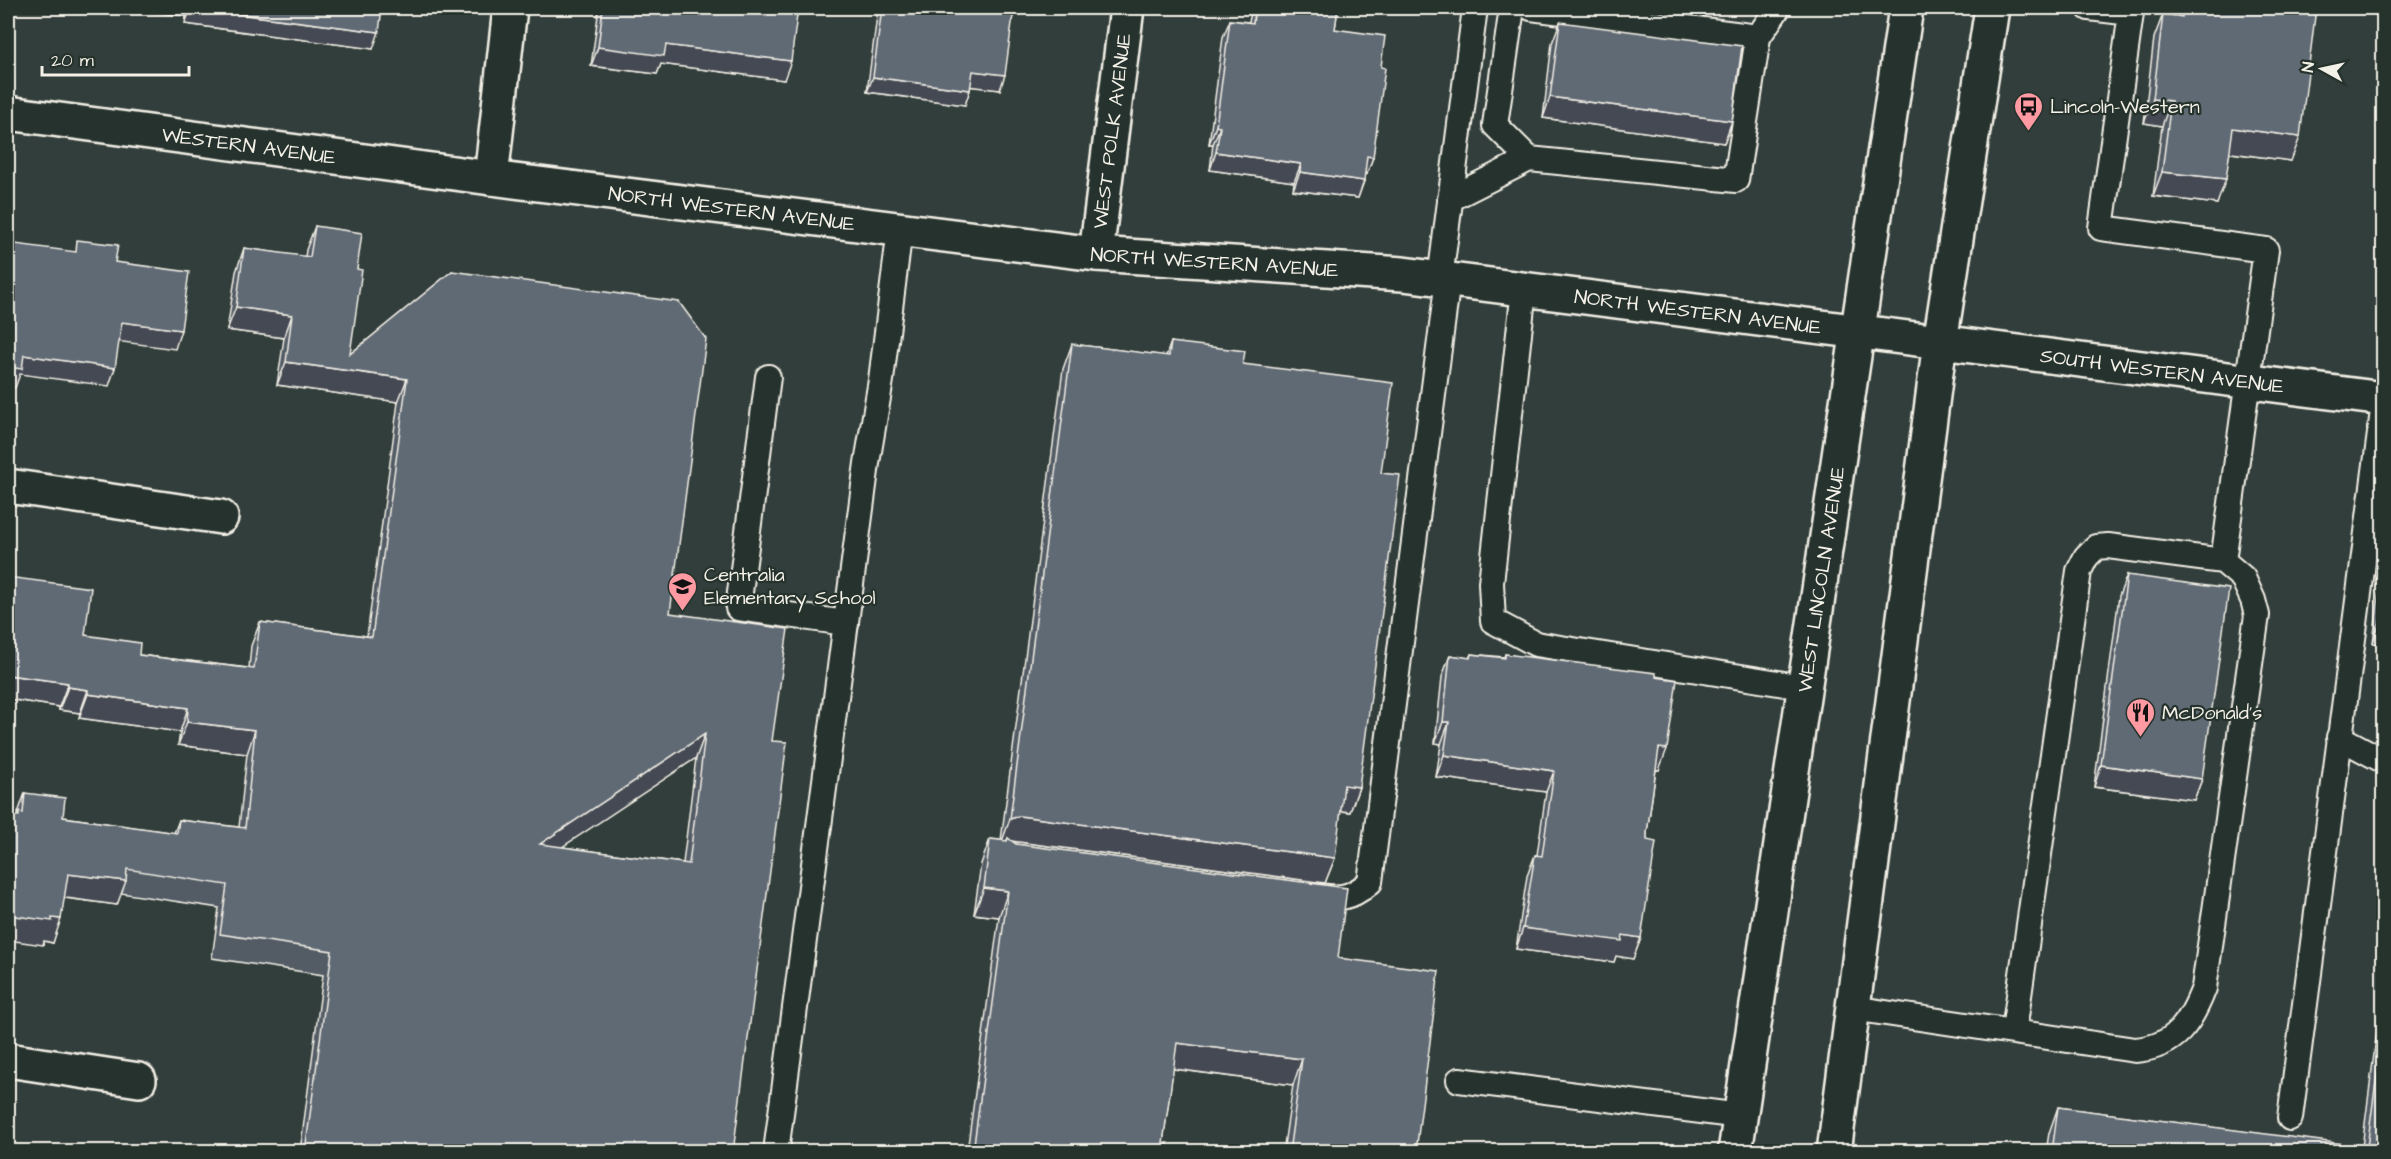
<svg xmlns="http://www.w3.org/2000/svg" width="2391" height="1159" font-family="'Architects Daughter',sans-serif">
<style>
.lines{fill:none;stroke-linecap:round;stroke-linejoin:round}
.service-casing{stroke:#f4f1e8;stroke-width:28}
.minor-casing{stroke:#f4f1e8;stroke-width:38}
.tertiary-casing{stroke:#f4f1e8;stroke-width:38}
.secondary-casing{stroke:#f4f1e8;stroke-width:38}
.primary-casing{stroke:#f4f1e8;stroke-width:38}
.service{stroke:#26332d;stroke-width:24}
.minor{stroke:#26332d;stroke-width:33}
.tertiary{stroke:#26332d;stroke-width:33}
.secondary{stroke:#26332d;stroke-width:33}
.primary{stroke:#26332d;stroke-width:33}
.wall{fill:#535b65;stroke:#f4f1e8;stroke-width:1.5;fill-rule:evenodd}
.shaded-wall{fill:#444a52;stroke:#f4f1e8;stroke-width:1.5}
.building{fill:#616a75;stroke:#f4f1e8;stroke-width:1.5;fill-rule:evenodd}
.labels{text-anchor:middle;stroke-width:4.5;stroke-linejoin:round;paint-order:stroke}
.poi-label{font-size:20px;fill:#f4f1e8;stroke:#26332d;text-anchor:start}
.street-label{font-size:20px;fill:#f4f1e8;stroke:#26332d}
</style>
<rect width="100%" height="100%" fill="#323e3b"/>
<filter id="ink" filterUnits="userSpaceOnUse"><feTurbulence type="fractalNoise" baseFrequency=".0167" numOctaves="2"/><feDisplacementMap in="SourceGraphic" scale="12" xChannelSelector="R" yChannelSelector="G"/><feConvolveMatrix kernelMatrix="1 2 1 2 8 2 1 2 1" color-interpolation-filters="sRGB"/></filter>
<g filter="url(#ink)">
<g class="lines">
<defs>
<g id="service">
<path d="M1512,8L1495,125L1529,159"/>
<path d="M2089,8L2131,13L2101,228L2266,250L2223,561"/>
<path d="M1758,37L1778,8"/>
<path d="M1450,199L1529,159L1736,180L1758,37L1531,8"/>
<path d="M1440,279L1475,8"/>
<path d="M1524,289L1491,583L1493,621L1536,644L1803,687"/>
<path d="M768,377L738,608L846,623"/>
<path d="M2339,737L2384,761"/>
<path d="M1313,895C1339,899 1349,900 1370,882L1448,279"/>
<path d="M1852,1008L2135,1050C2176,1047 2191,1022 2204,988L2257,615L2253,600L2243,578L2223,561L2108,546L2096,547L2086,557L2079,571L2014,1031"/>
<path d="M1459,1080L1740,1116"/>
<path d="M2290,1118L2384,403"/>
<path d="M780,1152L777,1144L867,463L881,380L900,229"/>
</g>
<g id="minor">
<path d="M491,178L510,8"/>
<path id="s1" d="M1096,254L1127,8"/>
<path d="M8,486L221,517"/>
<path d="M8,1060L139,1080"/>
</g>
<g id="tertiary">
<path id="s2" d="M1940,342L2384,399"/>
</g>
<g id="secondary">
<path id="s3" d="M8,113L491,178L1096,254L1403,274L1940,342"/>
</g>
<g id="primary">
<path id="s4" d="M1735,1152L1906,8"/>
<path d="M1834,1152L1940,342L1992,8"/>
</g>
</defs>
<use href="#service" class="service-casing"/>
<use href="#minor" class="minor-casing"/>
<use href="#tertiary" class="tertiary-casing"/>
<use href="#secondary" class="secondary-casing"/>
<use href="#primary" class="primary-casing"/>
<use href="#service" class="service"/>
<use href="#minor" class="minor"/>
<use href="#tertiary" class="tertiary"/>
<use href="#secondary" class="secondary"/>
<use href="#primary" class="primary"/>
</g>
<g class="wall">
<path d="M119,8H382L373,49L185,24L186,16Z"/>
<path d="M599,8H798L784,80L661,64L657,74L591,66Z"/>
<path d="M878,8H1014L1000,90L971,86L965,105L867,92Z"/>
<path d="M1252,8H1338L1335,29L1381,67L1373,157L1367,174H1365L1364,181L1358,198L1293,190L1294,182L1210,170L1213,144H1209L1223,37L1230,20L1249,22Z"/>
<path d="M2177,8H2316L2291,161L2230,153L2217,204L2153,196L2162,126L2144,123L2154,38L2163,14L2176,16Z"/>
<path d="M1560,22L1732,121L1724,143L1543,118L1552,43Z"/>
<path d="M315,226L357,269L350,354L452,271L670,613L772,741L733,1152H300L323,975L212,958L219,908L121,893L117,905L64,898L53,943L44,941L43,945L17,816L25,793L63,817L174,833L179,820L239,827L247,754L178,745L180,732L79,718L80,713L59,710V707L8,699V577L85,635L139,655L249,668L251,646L260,622L367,636L398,402L277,385L284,338L227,330L236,272L244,248L305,257L306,250ZM696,758L683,863L562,847Z"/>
<path d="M1171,342L1243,364L1381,473L1359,787L1350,812L1340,811L1335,858L1325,883L1012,841L1016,844L1338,958L1416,1152H1283L1293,1085L1173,1069L1163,1143L1167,1152H967L999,917L974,914L981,864L990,839L1001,840L1063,369L1072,344L1166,356Z"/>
<path d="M2384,562V645L2373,643L2382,567Z"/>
<path d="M2127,575L2202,779L2194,800L2094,787L2119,596Z"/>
<path d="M1471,654L1504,657L1505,654L1656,677L1659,770H1656L1647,833L1641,938L1633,959L1616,956L1614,962L1516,949L1527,876L1535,855H1537L1546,792L1436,777L1441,744L1435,743L1442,677L1450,655L1469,658Z"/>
<path d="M2384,976V1152H2046L2049,1133L2058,1107L2362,1147Z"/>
</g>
<g class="shaded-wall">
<path d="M119,8H189L186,16Z"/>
<path d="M191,8L379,32L373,49L185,24Z"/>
<path d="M666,45L791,61L784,80L661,64L657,74L591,66L598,47Z"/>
<path d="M973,71L1005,75L1000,90L967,86Z"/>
<path d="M873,77L970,90L965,105L867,92Z"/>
<path d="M1550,97L1732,121L1724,143L1543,118Z"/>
<path d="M2153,99L2171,101L2162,126L2144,123Z"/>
<path d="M1216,126L1220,127L1213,144H1209Z"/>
<path d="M2233,128L2300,137L2291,161L2224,152Z"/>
<path d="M1216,152L1301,164L1294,182L1210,170Z"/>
<path d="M1367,156L1373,157L1367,174L1361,173Z"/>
<path d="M1300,172L1364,181L1358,198L1293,190Z"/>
<path d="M2162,172L2226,179L2217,204L2153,196Z"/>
<path d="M236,307L292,315L284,338L227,330Z"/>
<path d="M122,322L181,330L175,349L115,341Z"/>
<path d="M24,355L115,368L109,386L20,374L15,388L8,387V367Z"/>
<path d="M286,362L407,379L398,402L277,385Z"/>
<path d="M2380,622L2384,623V645L2373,643Z"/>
<path d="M8,675L68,683L59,707L8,699Z"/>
<path d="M68,687L88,690L80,713L59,710Z"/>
<path d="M88,694L188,708L180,732L79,718Z"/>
<path d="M187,722L255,730L247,754L178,745Z"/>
<path d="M1443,722H1449L1441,744L1435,743Z"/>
<path d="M705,734L696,758L532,867L540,844Z"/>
<path d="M1659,748L1667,749L1659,770L1651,769Z"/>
<path d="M1444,755L1554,771L1546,792L1436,777Z"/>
<path d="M2101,765L2202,779L2194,800L2094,787Z"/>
<path d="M1344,785L1359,787L1350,812L1334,810Z"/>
<path d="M1020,816L1335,858L1325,883L1011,841L1008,838L1006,842L1001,844L1010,819Z"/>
<path d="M68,874L126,881L117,905L59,897Z"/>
<path d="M984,888L1008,891L999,917L974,914Z"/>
<path d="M8,915L52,918L61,919L53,943L44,941L43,945L8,940Z"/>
<path d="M1523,928L1623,935L1641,938L1633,959L1616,956L1614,962L1516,949Z"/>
<path d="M1177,1043L1302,1059L1293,1085L1167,1068Z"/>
</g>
<g class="building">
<path d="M193,8H382L379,32Z"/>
<path d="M603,8H798L791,61L666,45L664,56L598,47Z"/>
<path d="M882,8H1014L1005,75L973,71L970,90L873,77Z"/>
<path d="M1255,8H1338L1335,29L1385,36L1381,67L1385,68L1373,157L1367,156L1364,181L1300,172L1301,164L1216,152L1220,127L1216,126L1230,20L1253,23Z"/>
<path d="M2183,8H2316L2300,137L2233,128L2226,179L2162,172L2171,101L2153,99L2163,14L2182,17Z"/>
<path d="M1560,22L1742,46L1732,121L1550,97Z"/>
<path d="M315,226L362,233L357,269L362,270L350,354L452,271L679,302L706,339L670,613L788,629L772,741L787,742L733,1152H305L332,951L220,934L227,885L127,869L126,881L68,874L61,919L52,918V921L8,915V815L19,816V812L23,813L25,793L65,798L63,817L177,833L179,820L245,828L255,730L187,722L188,708L88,694V690L68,687V683L8,675V577L91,588L85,635L140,643L139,655L254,669L260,622L372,637L407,379L286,362L292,315L236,307L244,248L310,257ZM705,734L689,864L540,844Z"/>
<path d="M77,240L118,245L115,262L189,272L181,330L122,322L115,368L24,355L22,369L8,367V243L76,252Z"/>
<path d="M1171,342L1245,351L1243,364L1393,383L1381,473L1400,475L1359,787L1344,785L1335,858L1020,816L1010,819L1072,344L1169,356Z"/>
<path d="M2127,575L2229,589L2202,779L2101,765Z"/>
<path d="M2384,597V623L2380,622Z"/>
<path d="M1471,654L1505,658V654L1656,673V677L1677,680L1667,749L1659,748L1647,833V840L1656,842L1641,938L1623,935L1622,941L1523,928L1535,855L1542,856L1554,771L1444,755L1449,722H1443L1450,655L1470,658Z"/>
<path d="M1008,838L1016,844L1347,888L1338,958L1439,971L1416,1152H1289L1302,1059L1177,1043L1163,1143H1168L1167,1152H973L1008,891L984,888L990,839L1007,841Z"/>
<path d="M2384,1023V1152H2052L2058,1107L2367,1147Z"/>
</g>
</g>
<defs>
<symbol id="bus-pin" viewBox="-11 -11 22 30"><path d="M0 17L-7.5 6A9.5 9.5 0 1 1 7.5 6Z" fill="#ff9aa2" stroke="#26332d"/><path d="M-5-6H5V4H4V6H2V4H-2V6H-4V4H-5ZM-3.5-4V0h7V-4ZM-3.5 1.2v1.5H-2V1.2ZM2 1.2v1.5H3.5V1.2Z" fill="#111"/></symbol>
<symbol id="school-pin" viewBox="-11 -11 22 30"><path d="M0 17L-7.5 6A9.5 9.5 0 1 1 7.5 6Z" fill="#ff9aa2" stroke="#26332d"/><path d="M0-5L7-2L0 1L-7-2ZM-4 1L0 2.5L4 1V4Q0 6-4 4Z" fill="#111"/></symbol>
<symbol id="restaurant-pin" viewBox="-11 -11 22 30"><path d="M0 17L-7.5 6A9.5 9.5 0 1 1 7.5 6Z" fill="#ff9aa2" stroke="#26332d"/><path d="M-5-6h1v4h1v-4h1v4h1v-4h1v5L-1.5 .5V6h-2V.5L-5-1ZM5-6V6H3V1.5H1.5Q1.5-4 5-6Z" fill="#111"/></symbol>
</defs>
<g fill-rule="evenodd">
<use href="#bus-pin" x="2012" y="90" width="33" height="45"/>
<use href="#school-pin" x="666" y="570" width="33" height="45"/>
<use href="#restaurant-pin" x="2124" y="696" width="33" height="45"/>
</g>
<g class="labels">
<g class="poi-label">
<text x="2050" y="113">Lincoln-Western</text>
<text x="704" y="581">Centralia<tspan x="704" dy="23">Elementary School</tspan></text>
<text x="2162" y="719">McDonald's</text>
</g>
<g class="street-label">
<text dy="7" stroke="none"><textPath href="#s1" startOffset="124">WEST POLK AVENUE</textPath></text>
<text dy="7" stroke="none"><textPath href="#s3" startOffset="243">WESTERN AVENUE</textPath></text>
<text dy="7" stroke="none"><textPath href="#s3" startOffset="730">NORTH WESTERN AVENUE</textPath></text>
<text dy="7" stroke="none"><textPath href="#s3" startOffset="1216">NORTH WESTERN AVENUE</textPath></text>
<text dy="7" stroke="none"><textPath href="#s3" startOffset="1702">NORTH WESTERN AVENUE</textPath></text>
<text dy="7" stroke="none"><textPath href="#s2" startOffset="224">SOUTH WESTERN AVENUE</textPath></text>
<text dy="7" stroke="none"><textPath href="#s4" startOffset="579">WEST LINCOLN AVENUE</textPath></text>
</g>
</g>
<rect width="2391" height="1159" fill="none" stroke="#26332d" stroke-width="30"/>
<rect x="15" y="15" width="2361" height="1129" fill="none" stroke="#f4f1e8" stroke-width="2" filter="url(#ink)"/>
<g transform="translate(2322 69) rotate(278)" stroke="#26332d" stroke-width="4.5" paint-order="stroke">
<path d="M0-4.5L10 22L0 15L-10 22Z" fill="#f4f1e8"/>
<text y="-9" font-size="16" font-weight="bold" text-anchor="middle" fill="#f4f1e8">N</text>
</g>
<path d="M42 66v9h147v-9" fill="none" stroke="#f4f1e8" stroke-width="3"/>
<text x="51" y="66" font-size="18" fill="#f4f1e8" stroke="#26332d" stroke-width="4.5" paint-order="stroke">20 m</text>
</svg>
